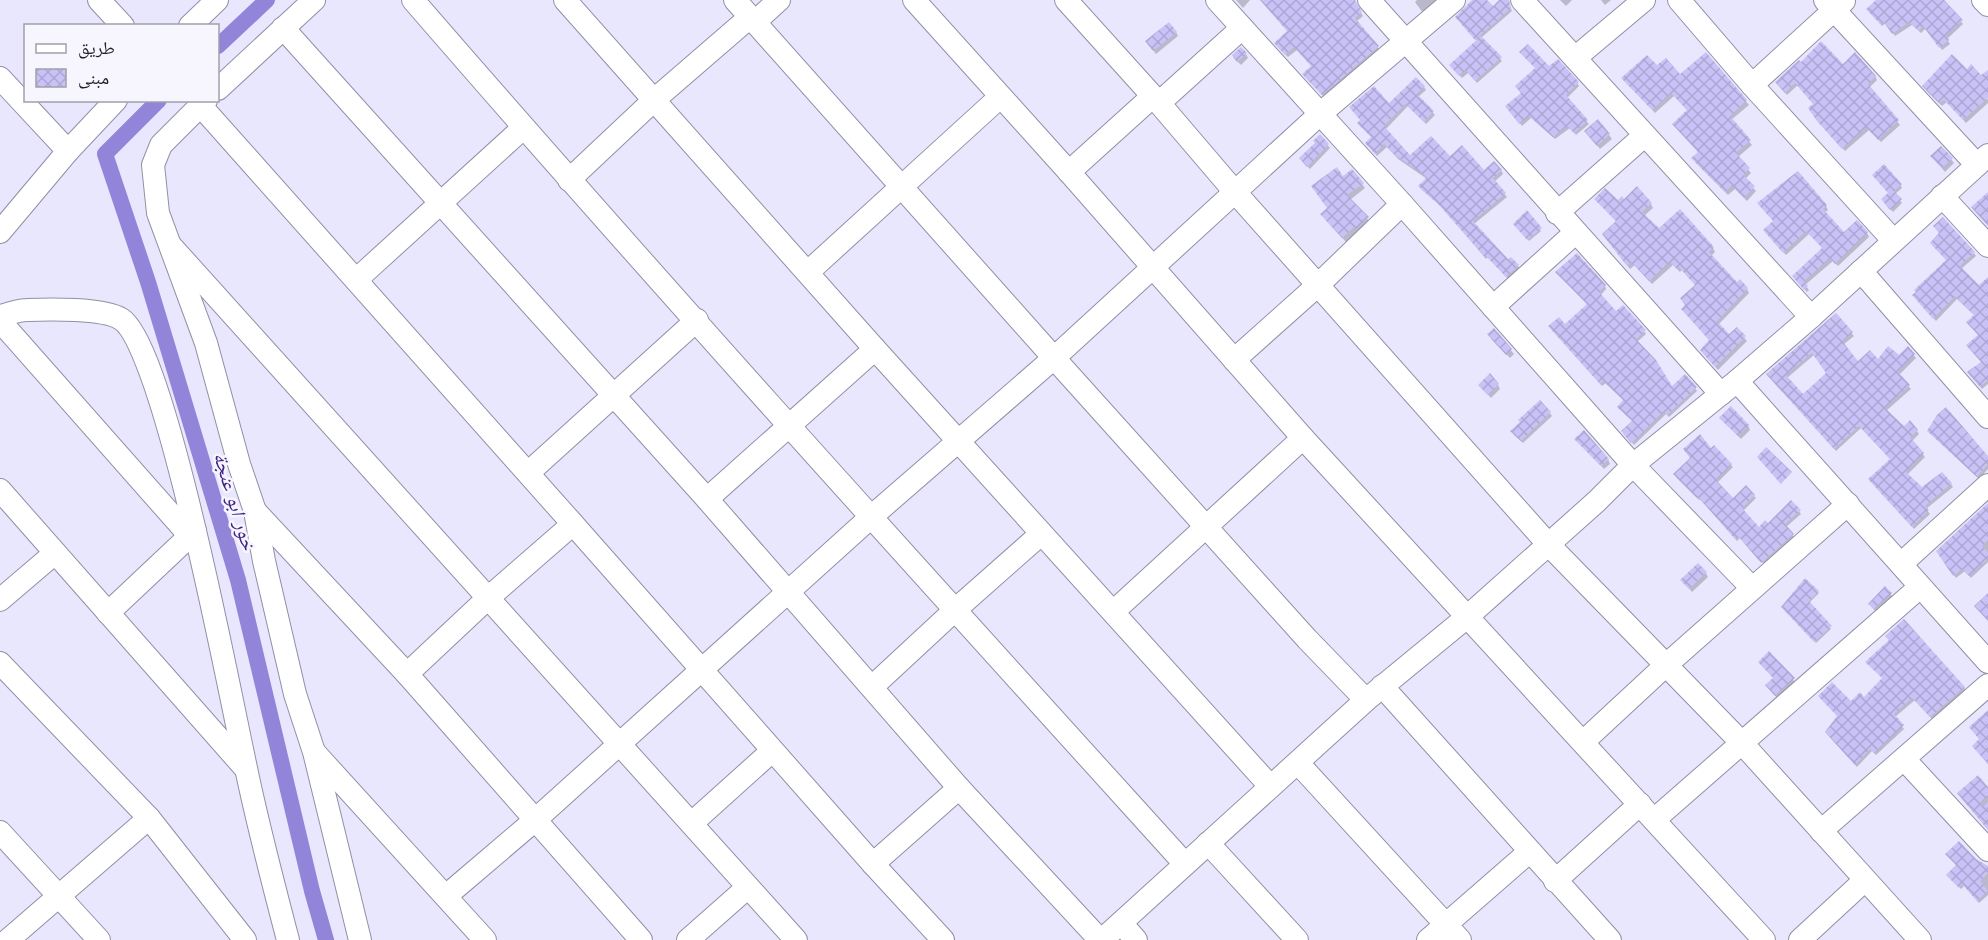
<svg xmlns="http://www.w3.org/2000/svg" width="1988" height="940" font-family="'Work Sans','Noto Naskh Arabic',sans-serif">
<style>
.shadow{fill:#0003;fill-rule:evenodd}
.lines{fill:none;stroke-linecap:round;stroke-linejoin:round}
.canal{stroke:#9284d8;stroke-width:16}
.building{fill:url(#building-cross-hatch);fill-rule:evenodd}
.minor-casing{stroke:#928fa5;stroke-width:24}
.minor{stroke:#fff;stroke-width:22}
.labels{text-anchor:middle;stroke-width:5;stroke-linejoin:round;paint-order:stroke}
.water-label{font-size:20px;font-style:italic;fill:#422486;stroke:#f7f6ff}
</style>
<defs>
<pattern id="building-cross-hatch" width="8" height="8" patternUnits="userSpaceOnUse" patternTransform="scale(1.5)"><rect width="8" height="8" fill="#c9c2f7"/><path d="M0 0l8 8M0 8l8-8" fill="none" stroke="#aca6d4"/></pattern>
</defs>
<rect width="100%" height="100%" fill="#e9e7fe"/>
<g class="shadow">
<path d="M1236,0H1250L1243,8Z"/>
<path d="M1261,0H1346L1355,3L1363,16L1356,22L1380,50L1325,98L1306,78L1312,67L1297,50L1288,57L1278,47L1288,32Z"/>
<path d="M1417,0H1438L1423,13L1415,2Z"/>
<path d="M1475,0H1485L1493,9L1501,0H1507L1512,11L1481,38L1502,61L1477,83L1468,73L1462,78L1453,68L1478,42L1459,20Z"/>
<path d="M1560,0H1572L1566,6Z"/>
<path d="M1601,0H1611L1605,5Z"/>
<path d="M1878,0H1944L1963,24L1947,39L1950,44L1942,50L1926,28L1921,33L1912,25L1895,36L1886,23L1882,26L1870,12Z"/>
<path d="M1176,32L1178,36L1156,54L1149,45Z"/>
<path d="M1246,54L1248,58L1241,65L1236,60Z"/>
<path d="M1706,54L1749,105L1731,120L1752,145L1738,157L1751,173L1745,179L1756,191L1747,201L1735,189L1728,195L1695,162L1699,153L1673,124L1688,111L1674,96L1655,113L1623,78L1657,67L1680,76Z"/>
<path d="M1843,66L1875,76L1877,80L1869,88L1900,125L1881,142L1869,130L1845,151L1812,111L1814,105L1798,85L1787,95L1779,86Z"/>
<path d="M1549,68L1577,83L1579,86L1567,98L1589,124L1576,135L1570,128L1555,139L1531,118L1522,126L1509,109L1523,94L1536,69Z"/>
<path d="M1967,71L1988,86V89L1982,93L1988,100V103L1966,123L1947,102L1942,106L1926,90Z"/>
<path d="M1424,87L1426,90L1418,97L1435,115L1426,124L1408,106L1385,130L1410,157L1449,158L1484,173L1501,170L1503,174L1494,182L1507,197L1474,224L1508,261L1511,259L1518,266L1520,269L1509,280L1488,257L1486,259L1443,208L1422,190L1420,186L1427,179L1398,159L1387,147L1377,156L1369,146L1389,105Z"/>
<path d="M1586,132L1609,135L1612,139L1600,149Z"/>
<path d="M1320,136L1330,148L1310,169L1303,162Z"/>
<path d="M1951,159L1954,163L1945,172L1935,160Z"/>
<path d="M1797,173L1826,206L1828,210L1824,213L1844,234L1867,233L1869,237L1838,266L1833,261L1805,285L1809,290L1807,292L1796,280L1824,249L1809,234L1786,255L1767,234Z"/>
<path d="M1343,178L1362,184L1365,188L1350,200L1371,223L1346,242L1325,219Z"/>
<path d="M1900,184L1902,188L1895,194L1902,203L1893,212L1882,199Z"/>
<path d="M1596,200L1651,204L1653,208L1644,216L1659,230L1680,211L1713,248L1715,252L1711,256L1736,284L1740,281L1747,289L1749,293L1718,325L1729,336L1737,329L1747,341L1718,370L1704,354L1710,341L1696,286L1682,270L1680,272L1673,265L1652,284L1635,265L1630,269L1606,238L1617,222Z"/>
<path d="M1527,212L1541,231L1529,241L1516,226Z"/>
<path d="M1974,253L1976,256L1961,269L1979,287L1988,281V384L1982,389L1971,376L1983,363L1975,316L1957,299L1936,321L1916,299Z"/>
<path d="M1559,275L1605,286L1606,289L1600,296L1616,313L1644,331L1646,334L1637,342L1672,388H1695L1697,391L1669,417L1666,414L1634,445L1625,434L1633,422L1625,401L1606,383L1602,386L1552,330L1565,326L1588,305Z"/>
<path d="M1835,315L1854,336L1843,345L1858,363L1899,357L1908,348L1916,358L1899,375L1911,389L1886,411L1903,428L1917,431L1919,434L1912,441L1925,457L1907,475L1922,489L1951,484L1953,487L1926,509L1930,514L1914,529L1872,483L1891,460L1861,428L1836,451L1770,377ZM1814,355L1827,373L1803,396L1787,378Z"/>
<path d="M1494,330L1514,354L1510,358L1491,339Z"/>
<path d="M1498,385L1500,389L1491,398L1480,386Z"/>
<path d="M1550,413L1552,416L1523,443L1514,435Z"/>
<path d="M1724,422L1748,425L1750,430L1741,439Z"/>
<path d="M1928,431L1988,459V469L1979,479Z"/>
<path d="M1576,440L1608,459L1610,464L1604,469Z"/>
<path d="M1711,450L1733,467L1717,483L1733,500L1754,496L1756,498L1743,511L1759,530L1799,511L1801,514L1786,527L1794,537L1764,564L1740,538L1737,541L1701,499L1699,500L1676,477Z"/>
<path d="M1988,505V562L1971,578L1965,571L1956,578L1937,551Z"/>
<path d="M1706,573L1708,577L1692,592L1685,584Z"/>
<path d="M1885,588L1894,598L1877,613L1869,604Z"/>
<path d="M1818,592L1819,593L1809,603L1831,629L1816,643L1784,608Z"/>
<path d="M1903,621L1966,690L1932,719L1915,700L1895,717L1904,729L1876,755L1872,751L1857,767L1829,736L1851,703L1864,699L1883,679L1890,640Z"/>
<path d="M1769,653L1796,683L1778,699L1769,689L1774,679Z"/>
<path d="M1988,789V829L1960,796Z"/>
<path d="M1975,860L1988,868V895L1979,903L1964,886L1961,889L1950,878Z"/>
</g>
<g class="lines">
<g class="canal">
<path d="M218,46L267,0"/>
<path d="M159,100L105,154L148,282L238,580L312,891L326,940"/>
</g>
</g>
<g class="building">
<path d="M1260,0H1355L1362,12L1355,18L1379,46L1322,95L1302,74L1311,66L1294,47L1285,55L1274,43L1287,31Z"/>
<path d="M1472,0H1487L1493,6L1499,0H1509L1511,8L1475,40L1455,17Z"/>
<path d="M1876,0H1944L1963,20L1946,35L1949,40L1939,48L1923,26L1919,31L1909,22L1892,34L1883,21L1880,24L1866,9Z"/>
<path d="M1169,22L1177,32L1153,51L1145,41Z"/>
<path d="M1481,36L1502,57L1475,81L1466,70L1459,76L1449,65Z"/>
<path d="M1821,41L1843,64L1855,52L1876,76L1868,84L1899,120L1878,140L1866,127L1842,149L1817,121L1808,108L1813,104L1795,83L1785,93L1775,82L1799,60L1801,62Z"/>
<path d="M1528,44L1549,66L1558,59L1579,82L1566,95L1588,120L1574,133L1567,126L1553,137L1529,116L1519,124L1505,106L1521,93L1515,86L1535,68L1519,52Z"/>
<path d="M1241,47L1247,53L1237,62L1232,55Z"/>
<path d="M1706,52L1747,100L1730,116L1751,140L1736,153L1750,168L1743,175L1755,186L1744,198L1732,185L1725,192L1691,158L1698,152L1672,124L1687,110L1671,93L1652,110L1621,78L1647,55L1657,65L1666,58L1680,74Z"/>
<path d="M1952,54L1967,69L1971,64L1981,75L1988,70V98L1963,120L1944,100L1939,103L1922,86Z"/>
<path d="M1416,77L1425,86L1417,94L1434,111L1424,122L1405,104L1384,126L1410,155L1431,136L1450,156L1462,145L1484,170L1494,161L1502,170L1493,178L1506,193L1473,221L1508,259L1511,257L1519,265L1506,277L1485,255L1484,256L1439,205L1418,186L1427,177L1395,155L1384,144L1375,154L1365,143L1371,137L1357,123L1360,120L1349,107L1374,86L1389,103Z"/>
<path d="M1598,119L1610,134L1597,146L1584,131Z"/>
<path d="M1320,134L1329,144L1307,167L1299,158L1315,143L1313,141Z"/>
<path d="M1941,146L1953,158L1942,168L1930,156Z"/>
<path d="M1884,164L1902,184L1894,191L1902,199L1890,210L1881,199L1888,193L1872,175Z"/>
<path d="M1337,167L1343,176L1352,169L1364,183L1347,195L1369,217L1356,229L1354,227L1342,238L1320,214L1327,208L1311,186Z"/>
<path d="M1798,171L1827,205L1823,209L1844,232L1857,220L1868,232L1835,264L1830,258L1804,281L1808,286L1804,290L1792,276L1822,248L1806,231L1783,253L1763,230L1773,221L1757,203Z"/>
<path d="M1637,186L1652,203L1642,212L1659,228L1680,209L1714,247L1709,252L1737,282L1740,279L1748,288L1717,321L1729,334L1737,327L1746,336L1715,367L1700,350L1709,340L1681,309L1685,305L1680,298L1695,285L1679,267L1677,269L1670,262L1649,281L1631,262L1627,266L1602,234L1616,221L1594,199L1605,188L1618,200L1622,196L1624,199Z"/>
<path d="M1988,192V226L1971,207Z"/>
<path d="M1527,210L1542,228L1527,240L1513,224Z"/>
<path d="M1943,217L1975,252L1960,266L1979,285L1988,277V380L1980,387L1967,372L1981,362L1966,345L1978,335L1966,322L1974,315L1955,296L1933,319L1912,295L1916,292L1914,290L1946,260L1930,243L1939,233L1933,226Z"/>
<path d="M1577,253L1606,285L1599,292L1616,311L1623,305L1646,330L1636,339L1656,360L1672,386L1685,374L1697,387L1667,415L1664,412L1631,443L1621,431L1632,421L1617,407L1623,400L1603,381L1600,384L1548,326L1559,317L1565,324L1587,304L1555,272Z"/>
<path d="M1836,313L1853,332L1842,341L1858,361L1870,350L1878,359L1888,346L1899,355L1908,346L1915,354L1898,372L1910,385L1885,408L1904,426L1910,420L1918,430L1910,437L1924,453L1906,472L1922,487L1942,472L1952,483L1925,506L1929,510L1912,527L1868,479L1890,459L1859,426L1834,449L1766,374ZM1812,353L1826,373L1803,394L1786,375Z"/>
<path d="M1494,328L1512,349L1506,355L1487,334Z"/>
<path d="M1490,373L1499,384L1488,395L1478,385Z"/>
<path d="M1540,400L1551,412L1521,441L1510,431L1520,422L1518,420Z"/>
<path d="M1731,406L1749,425L1738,436L1719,418Z"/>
<path d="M1946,407L1988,456V464L1977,477L1927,431L1937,415Z"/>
<path d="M1584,430L1609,459L1601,466L1574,439Z"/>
<path d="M1700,434L1711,448L1714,445L1732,464L1716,480L1733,498L1746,485L1755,495L1742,508L1759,527L1765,520L1768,523L1791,500L1801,510L1785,524L1794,534L1761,563L1738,536L1735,539L1698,497L1697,498L1673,474L1690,458L1683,449Z"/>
<path d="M1766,447L1792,472L1781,484L1757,457Z"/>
<path d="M1988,503V540L1982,546L1988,552V559L1969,576L1962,569L1953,576L1936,551Z"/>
<path d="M1698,563L1707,572L1689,589L1680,580Z"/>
<path d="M1805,578L1819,591L1809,601L1832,626L1814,642L1781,607Z"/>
<path d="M1885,586L1892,593L1874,609L1868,604Z"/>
<path d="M1988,593V621L1974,606Z"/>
<path d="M1904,619L1965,687L1930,717L1912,698L1894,714L1904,725L1874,753L1870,749L1855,765L1825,732L1837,716L1818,696L1832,682L1851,701L1860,692L1864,697L1882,678L1865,662L1889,640L1885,636Z"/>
<path d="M1769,651L1795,678L1775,696L1765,685L1773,678L1758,662Z"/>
<path d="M1988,710V764L1972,746L1979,739L1969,727Z"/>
<path d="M1978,775L1988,787V797L1980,803L1983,807L1988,802V830L1957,793Z"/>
<path d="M1959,841L1976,859L1988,866V873L1980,881L1988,891L1977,901L1962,884L1959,888L1946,875L1956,865L1945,854Z"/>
</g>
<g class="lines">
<defs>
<g id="minor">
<path d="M99,0L123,26"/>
<path d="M413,0C666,292 926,578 1185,864"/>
<path d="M565,0L875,349L1270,786"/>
<path d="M735,0L1054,358L1307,639L1366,700L1467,617L1597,501L1633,465L1737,381L1988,662"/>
<path d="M914,0L1069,172L1303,438L1764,940"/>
<path d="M1066,0L1159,103L1235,192L1548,544L1741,742L1920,940"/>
<path d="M1217,0L1402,204L1633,465L1752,588"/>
<path d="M1369,0L1721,394"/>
<path d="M1522,0L1811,317"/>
<path d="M1679,0L1752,85L1893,240"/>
<path d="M1825,0L1977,165"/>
<path d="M1983,0L1988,5"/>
<path d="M755,22L779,0"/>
<path d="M190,26L217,0"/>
<path d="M283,28L707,499L959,788L1100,940"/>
<path d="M1575,58L1644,0"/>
<path d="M0,78L68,151"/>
<path d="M1752,85L1844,1"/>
<path d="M218,89L314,0"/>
<path d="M206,100L161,145L153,165L158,213L206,343L239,464L255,511L264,561L295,694L314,752L360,940"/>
<path d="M1159,103L1242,28"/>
<path d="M200,105L573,524L873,864L943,940"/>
<path d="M1069,172L1152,97"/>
<path d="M569,180L654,100L750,17"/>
<path d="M1942,196L1988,246"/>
<path d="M1557,213L1644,136"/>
<path d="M0,232L68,151L116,100"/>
<path d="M171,246L796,940"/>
<path d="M1861,271L1988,417"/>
<path d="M808,272L1000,97"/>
<path d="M356,280L523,128"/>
<path d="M1493,307L1575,233"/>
<path d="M0,316C9,314 18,310 27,310C48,309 104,308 121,319C165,346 231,700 246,768C258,826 273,883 288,940"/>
<path d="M0,321L190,536"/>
<path d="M1234,360L1318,285L1402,204"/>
<path d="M1737,381L1811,317L1988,155"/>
<path d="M528,473L697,320"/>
<path d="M0,490L245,768"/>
<path d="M707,499L875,349"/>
<path d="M255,511L407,674L641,940"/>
<path d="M1901,564L1988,485"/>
<path d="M0,600L55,553"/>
<path d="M1113,612L1303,438"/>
<path d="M108,613L195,531"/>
<path d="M0,663L149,818L245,940"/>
<path d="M407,674L488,598L573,524"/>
<path d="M1382,686L1610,940"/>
<path d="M872,687L955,610L1041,534"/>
<path d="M1583,742L1665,666L1848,504"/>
<path d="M315,753L485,940"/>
<path d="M1904,759L1988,850"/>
<path d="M1298,763L1460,940"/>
<path d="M1655,819L1920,587"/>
<path d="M692,823L772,751"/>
<path d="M1821,831L1988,685"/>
<path d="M0,832L99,940"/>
<path d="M1208,843L1297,940"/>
<path d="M873,864L959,788"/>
<path d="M1555,881L1640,804"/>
<path d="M446,896L534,821L871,517L1054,358L1320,114L1454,0"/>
<path d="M1121,923L1136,940"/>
<path d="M8,940L149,818"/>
<path d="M688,940L748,887"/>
<path d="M1102,940L1366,700"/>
<path d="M1428,940L1529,852"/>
<path d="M1800,940L1865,880"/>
</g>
</defs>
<use href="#minor" class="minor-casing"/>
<use href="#minor" class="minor"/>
</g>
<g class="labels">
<g class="water-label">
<text transform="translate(235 501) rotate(73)" y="7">خور ابو عنجة</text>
</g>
</g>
<rect x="24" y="24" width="195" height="78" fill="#f7f6ff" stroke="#a1a0a9" stroke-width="1.5"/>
<rect x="36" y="44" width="30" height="9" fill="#ffffff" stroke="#a1a0a9" stroke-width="1.5"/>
<text x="78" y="54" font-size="18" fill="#201f27">طريق</text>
<rect x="36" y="69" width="30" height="18" fill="url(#building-cross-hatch)" stroke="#a1a0a9" stroke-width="1.5"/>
<text x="78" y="84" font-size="18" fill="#201f27">مبنى</text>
</svg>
